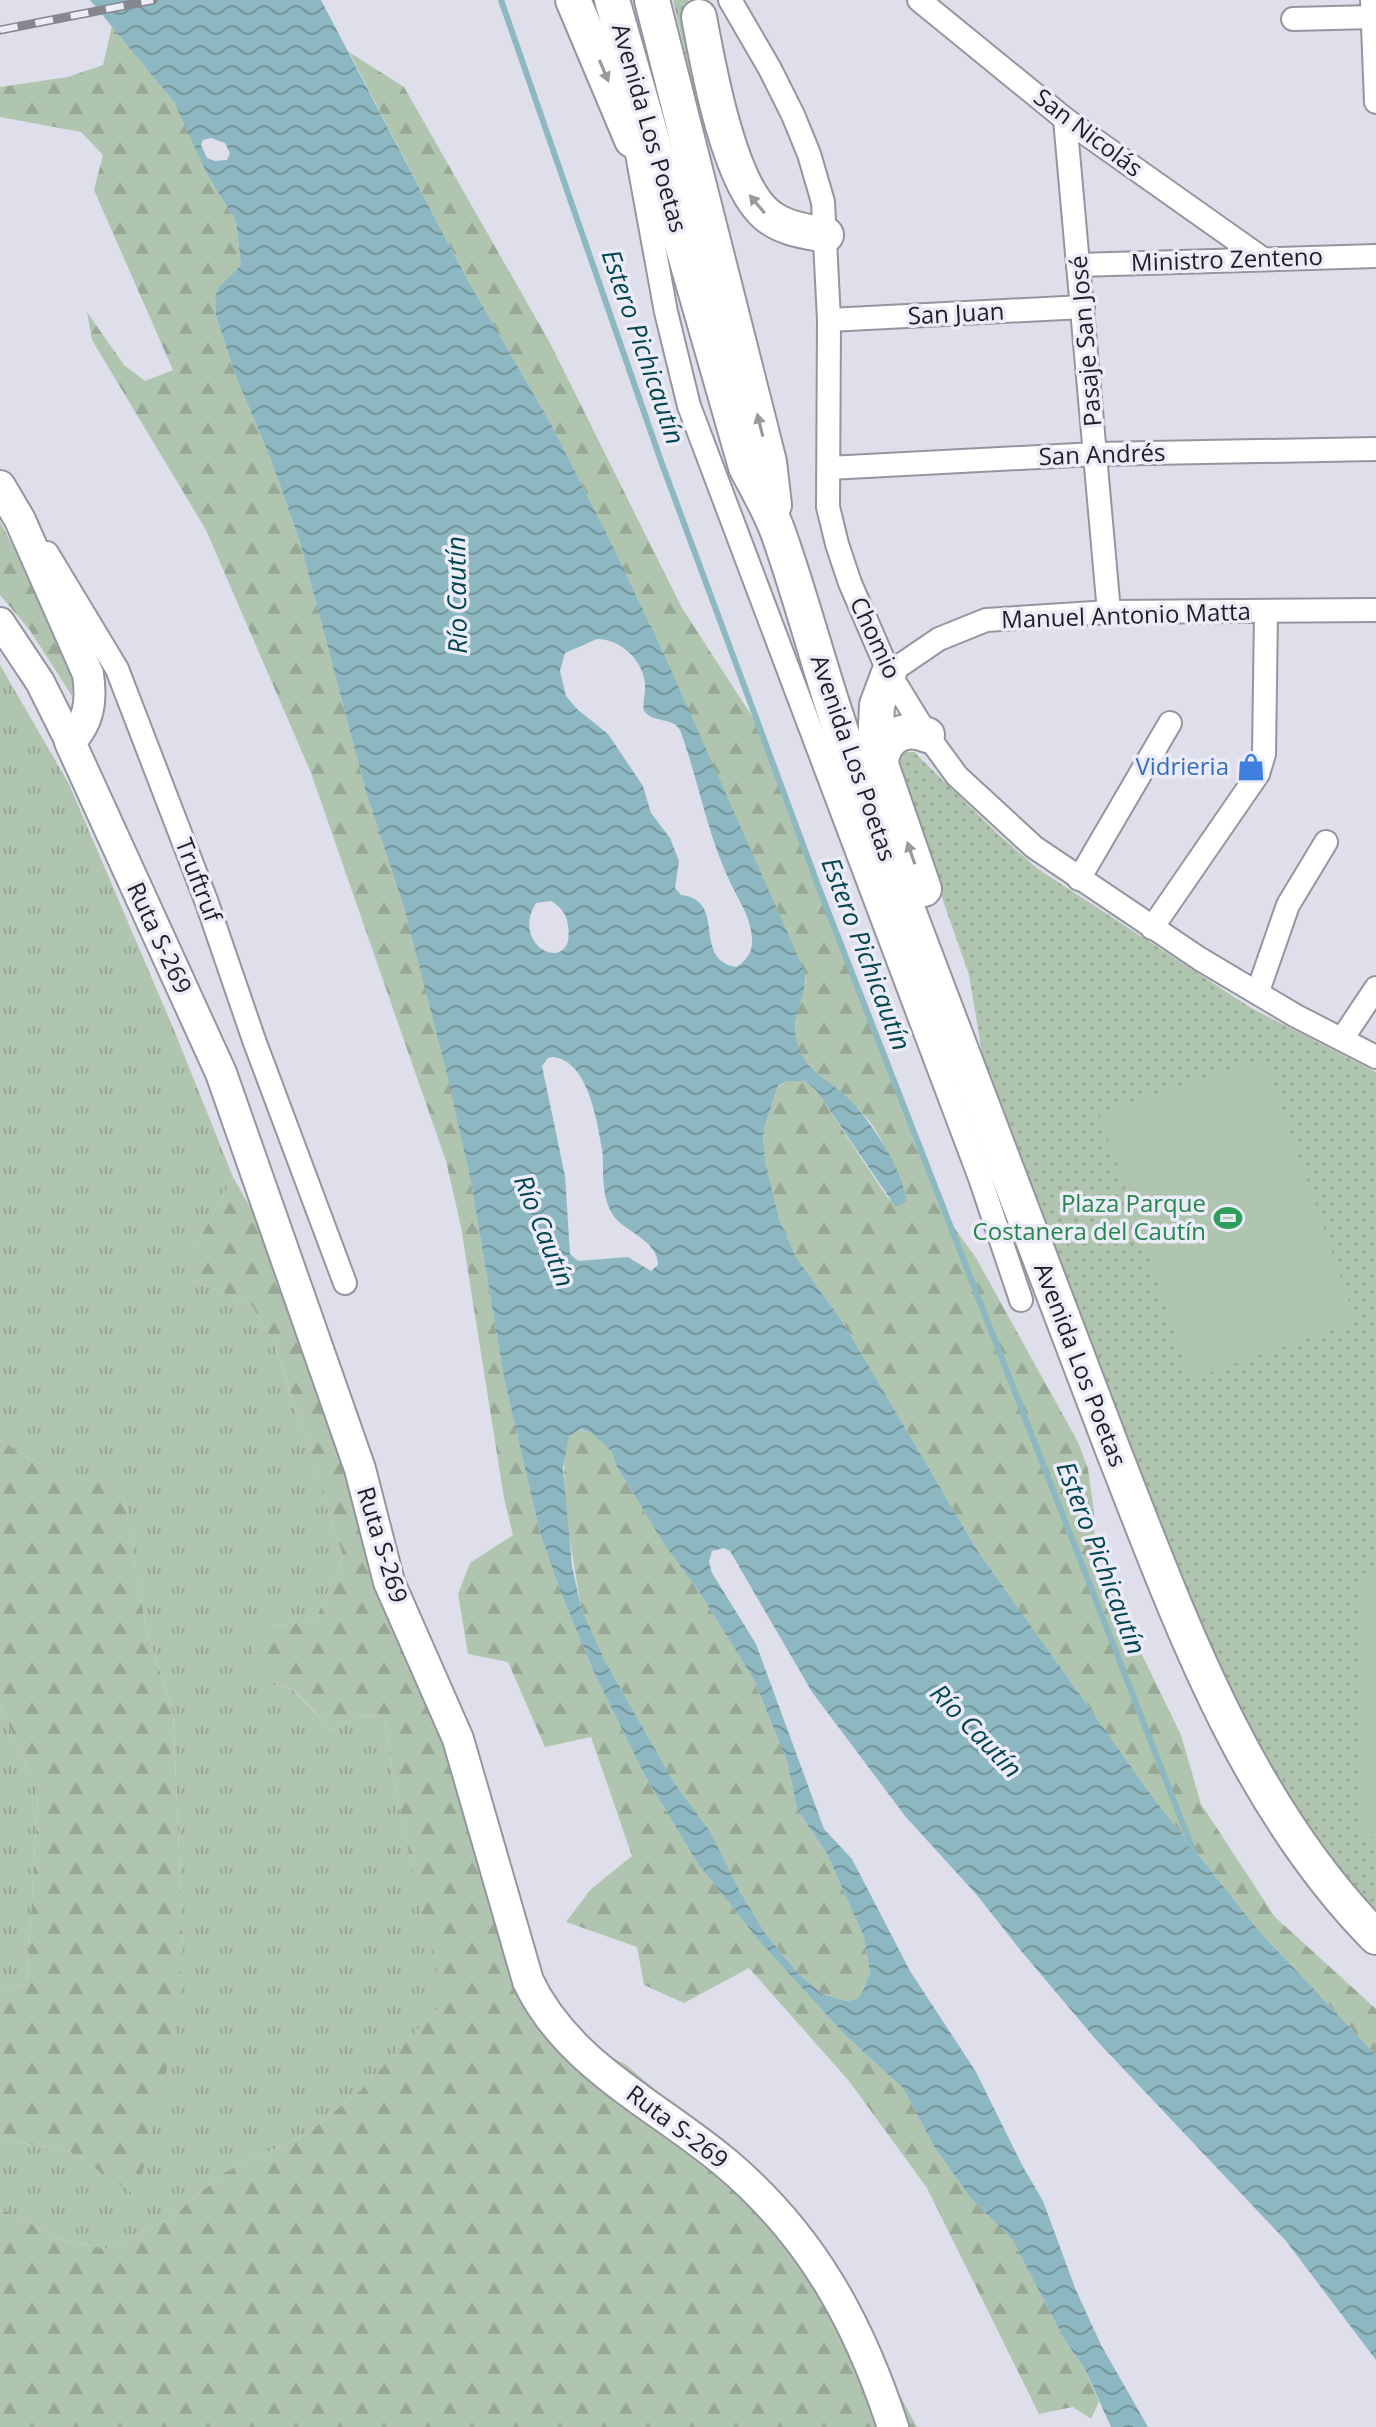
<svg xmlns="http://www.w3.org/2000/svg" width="1376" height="2427" font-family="'Open Sans',sans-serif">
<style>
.grass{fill:url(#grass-tufts)}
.forest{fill:url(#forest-firs)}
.park{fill:url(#park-dots)}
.pitch{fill:#b0c5af}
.water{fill:url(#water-waves);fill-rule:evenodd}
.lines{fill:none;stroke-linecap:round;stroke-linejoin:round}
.stream{stroke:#8db8c1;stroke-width:6}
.minor-casing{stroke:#94959f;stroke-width:26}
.tertiary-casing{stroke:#94959f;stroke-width:32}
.secondary-casing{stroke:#94959f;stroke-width:34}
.primary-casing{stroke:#94959f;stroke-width:38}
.minor{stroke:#fff;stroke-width:22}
.tertiary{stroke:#fff;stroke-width:28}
.secondary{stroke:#fff;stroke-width:30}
.primary{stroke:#fff;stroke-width:34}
.rail-casing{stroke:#85868e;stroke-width:9}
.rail{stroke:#ebecf8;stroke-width:6;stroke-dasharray:18;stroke-linecap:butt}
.oneway{fill:#9a9a9c}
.labels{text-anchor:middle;stroke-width:7;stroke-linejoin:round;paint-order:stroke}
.street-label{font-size:24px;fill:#1e1f23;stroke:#ebecf8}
.shop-label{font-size:24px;fill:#366cbe;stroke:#ebecf8;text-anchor:end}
.leisure-label{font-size:24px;fill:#27864d;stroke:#ebecf8;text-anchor:end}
.water-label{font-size:26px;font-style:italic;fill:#024550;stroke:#ebecf8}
</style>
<defs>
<pattern id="grass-tufts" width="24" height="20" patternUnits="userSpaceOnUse" patternTransform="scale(2)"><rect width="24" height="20" fill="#b0c5af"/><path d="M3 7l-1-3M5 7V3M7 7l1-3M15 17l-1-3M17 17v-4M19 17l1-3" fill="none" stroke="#97a996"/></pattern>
<pattern id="forest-firs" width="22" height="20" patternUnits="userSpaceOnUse" patternTransform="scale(2)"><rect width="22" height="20" fill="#b0c5af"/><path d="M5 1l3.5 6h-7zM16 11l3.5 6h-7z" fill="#97a996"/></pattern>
<pattern id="park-dots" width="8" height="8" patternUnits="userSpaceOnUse" patternTransform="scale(2)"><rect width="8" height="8" fill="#b0c5af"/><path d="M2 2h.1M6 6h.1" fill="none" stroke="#97a996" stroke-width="1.8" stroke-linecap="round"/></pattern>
<pattern id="water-waves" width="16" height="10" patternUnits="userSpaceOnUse" patternTransform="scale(2)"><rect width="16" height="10" fill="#8db8c1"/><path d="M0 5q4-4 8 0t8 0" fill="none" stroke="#73959c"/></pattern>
</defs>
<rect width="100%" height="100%" fill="#dedfea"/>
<g class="grass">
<path d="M673,0H688L698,110Z"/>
<path d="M0,665L69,784L174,1030L233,1177L192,1253V1280L251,1304L275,1345L343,1556L315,1621L268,1626L270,1684L293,1690L332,1730L364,1715L385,1718C396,1813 422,1907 445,2001L361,2090L305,2135L225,2172L169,2219L107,2249L60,2239L0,2208V2140L67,2150L137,2195L183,1945L173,1712L146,1628L123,1492L33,1461L0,1440Z"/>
<path d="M0,1704L38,1794L27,1984L0,1988Z"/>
</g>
<g class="forest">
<path d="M112,26L174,102L185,122L208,176L236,221L241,265L218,289L215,297L216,316L236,377L270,457L300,542L366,792L405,911L448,1074L471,1182L504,1378L540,1533L561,1593L596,1677L645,1776L698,1864L760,1942L846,2036L903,2088L935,2148L972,2200L1012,2239L1064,2339L1085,2369L1099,2402L1091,2419L1073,2407L1039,2414L927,2188L849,2081L749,1968L684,2003L644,1985L637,1947L566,1922L591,1889L632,1856L591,1737L545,1747L508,1662L468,1654L458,1594L470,1563L513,1535L504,1498L461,1227L446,1161L311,773L206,530L92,340L87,312L124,365L145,381L173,370L94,190L103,155L81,132L0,117V87L68,77L103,65Z"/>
<path d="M349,52L404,87L550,343L682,608L759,727L948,1219L976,1258L1078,1442L1088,1469L1094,1512L1095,1558L1181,1735L1201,1804L1275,1917L1376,2009V2055L1259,1931L1154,1799L977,1550L844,1324L796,1257L779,1219L765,1160L763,1132L778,1087L787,1081H804L816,1090L887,1197L899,1206L905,1201C905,1188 899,1177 893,1166C887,1151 880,1135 870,1122C825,1066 772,1071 806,981L665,656L607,534L550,422L467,279Z"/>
<path d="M0,522C20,561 80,655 72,696L29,629L0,595Z"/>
<path d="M233,1177L270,1242L447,1750L558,2031L625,2064L715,2141L857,2317L917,2427H0V2208L60,2239L107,2249L169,2219L225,2172L305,2135L361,2090L444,2001C422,1907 396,1813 385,1718L364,1715L332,1730L294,1690L270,1684L252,1650L268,1626L315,1621L343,1556L275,1345L251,1304L192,1280V1253Z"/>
<path d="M578,1429L591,1433L611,1451L617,1467L664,1544L700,1593L754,1680L787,1761L797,1809L827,1854L864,1937L870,1972L863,1991L857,1999L847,2001L822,1994L797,1972L765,1933L739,1890L710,1831L675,1784L605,1661L581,1608L565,1511L564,1451L569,1436Z"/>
<path d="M0,1440L33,1461L123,1491L146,1628L173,1712L183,1945L178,2022L137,2196L67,2150L0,2140V1988L27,1984L38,1794L0,1704Z"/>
</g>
<path class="park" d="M902,752H914L997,833L1038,869L1251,1008L1376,1072V1922L1364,1909L1239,1726L988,1088L969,975L895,763Z"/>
<g class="pitch">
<path d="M1265,1058L1356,1322L1191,1379L1100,1115Z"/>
<path d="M1362,1573H1376V1837L1358,1836Z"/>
</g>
<path class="water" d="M90,0H321L467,279L550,422L607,534L665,656L804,970C810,998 786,1014 799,1048C807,1071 828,1080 845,1095C867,1115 905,1171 906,1201L899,1206H895L816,1090L804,1081H787L778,1086L763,1132L765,1160L779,1219L796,1257L844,1324L977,1550L1154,1799L1259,1931L1376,2055V2360L1286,2241L1098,2042L1022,1952L976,1894L905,1816L812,1692L730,1551L724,1548L712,1551L709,1562L712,1573L756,1644L824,1829L852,1859L910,1971L976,2072L1022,2165L1043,2201L1075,2288L1101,2345L1148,2427H1111L1085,2369L1064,2339L1012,2239L972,2200L935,2148L903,2088L846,2036L760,1942L698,1864L645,1776L596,1677L561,1593L540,1533L504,1378L471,1182L447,1074L405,911L366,792L300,542L270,457L236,377L216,316L215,297L218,288L241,265L236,221L208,176L174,102ZM211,138L225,143L230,153L227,160L215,161L207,158L201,145L203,140ZM597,639C621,639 644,661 645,685C646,694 642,702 644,711C654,724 671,716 680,730C699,781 707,835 731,884C740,903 753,921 752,943C752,953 744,963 736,967C691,959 728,900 681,895L675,888L679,861L670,838L651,813L643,786L608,734L577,709L566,696L560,671L565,653ZM551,901C561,907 567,914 568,926C576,977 508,948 536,903ZM553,1057C588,1061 597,1120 602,1149C604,1162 602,1175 604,1187C605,1199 609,1212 618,1221C632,1234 658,1243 658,1265L651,1271L628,1257L578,1261L570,1254L565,1176L542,1066L548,1058ZM581,1429L591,1433L611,1451L617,1467L664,1544L700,1593L754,1680L787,1761L797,1809L827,1854L864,1937L870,1972L863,1991L857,1999L847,2001L822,1994L797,1972L765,1933L739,1890L710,1831L675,1784L605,1661L581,1608L572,1566L563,1468L569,1436Z"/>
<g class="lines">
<path class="stream" d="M501,0L662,464L819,888L1195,1855"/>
<defs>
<g id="minor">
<path d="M730,0L770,69L793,115L809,154L823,202L829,320L828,507L837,544L850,583L889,673L927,735L957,776L1034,847L1200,959L1296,1016L1376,1057"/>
<path d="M919,0L1065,119L1263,259"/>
<path d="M1372,0L1376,102"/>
<path d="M1293,19L1373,17"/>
<path d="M1065,119L1109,612"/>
<path d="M637,154L666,312L689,406L980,1178L1021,1300"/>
<path d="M1078,265L1376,256"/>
<path d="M829,320L1083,307"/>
<path d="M829,468L1096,454L1376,449"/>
<path d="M47,553L117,669L207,903L254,1040L345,1283"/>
<path d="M889,673L939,639L986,620L1109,612L1376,610"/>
<path d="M1079,879L1170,723"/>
<path d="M1152,928L1258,774L1264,754L1266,612"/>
<path d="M1258,991L1288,905L1326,842"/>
<path d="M1342,1039L1376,988"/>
</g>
<path id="tertiary" d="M0,622L40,682L70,742"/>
<path id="secondary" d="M0,486L20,520L88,674C92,702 89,722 70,742L221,1073L360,1469L389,1582L458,1739L528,1981C568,2066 659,2106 727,2164C812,2236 859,2323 893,2427"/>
<g id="primary">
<path d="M573,0L632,140"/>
<path d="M612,0L746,467C757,488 770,510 778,532C805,608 824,687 852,763C938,993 1025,1222 1113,1450C1180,1621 1245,1804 1376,1937"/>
<path d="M652,0L769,462L774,505"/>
<path d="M699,17C708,66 729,184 767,215C784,229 805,231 826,235"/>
<path d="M889,673L877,705L875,747L924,889"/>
<path d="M881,768C880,740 902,724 927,735"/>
</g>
</defs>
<use href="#minor" class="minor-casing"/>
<use href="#tertiary" class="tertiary-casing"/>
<use href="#secondary" class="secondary-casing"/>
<use href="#primary" class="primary-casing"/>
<use href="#minor" class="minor"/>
<use href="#tertiary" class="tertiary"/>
<use href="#secondary" class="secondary"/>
<use href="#primary" class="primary"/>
<defs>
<path id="rail" d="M0,30L153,0"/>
</defs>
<use href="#rail" class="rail-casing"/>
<use href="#rail" class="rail"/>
</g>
<defs><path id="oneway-solid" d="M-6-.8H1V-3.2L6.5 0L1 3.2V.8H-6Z" transform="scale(2)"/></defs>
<g class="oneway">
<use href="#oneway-solid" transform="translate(604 71) rotate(67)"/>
<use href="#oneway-solid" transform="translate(757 204) rotate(-130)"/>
<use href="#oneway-solid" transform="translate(760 425) rotate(-104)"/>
<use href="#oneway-solid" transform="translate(911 853) rotate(-109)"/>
</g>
<defs>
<symbol id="shop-bare" viewBox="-9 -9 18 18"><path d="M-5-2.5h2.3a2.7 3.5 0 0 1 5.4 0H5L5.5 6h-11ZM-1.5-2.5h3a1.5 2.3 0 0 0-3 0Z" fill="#3f7fe0" stroke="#ebecf8" stroke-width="2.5" paint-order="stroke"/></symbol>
<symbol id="stadium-bare" viewBox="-9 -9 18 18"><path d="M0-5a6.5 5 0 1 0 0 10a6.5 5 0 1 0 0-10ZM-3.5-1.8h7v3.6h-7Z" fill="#2e9e5b" stroke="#ebecf8" stroke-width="2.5" paint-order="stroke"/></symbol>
</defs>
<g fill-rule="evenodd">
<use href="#shop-bare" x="1231" y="747" width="40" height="40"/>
<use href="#stadium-bare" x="1208" y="1198" width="40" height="40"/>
</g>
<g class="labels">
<g class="street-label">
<text transform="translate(649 128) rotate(74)" y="8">Avenida Los Poetas</text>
<text transform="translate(1088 133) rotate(37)" y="8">San Nicolás</text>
<text transform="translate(1227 260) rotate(-2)" y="8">Ministro Zenteno</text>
<text transform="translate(956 314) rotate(-3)" y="8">San Juan</text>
<text transform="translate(1086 341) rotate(-95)" y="8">Pasaje San José</text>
<text transform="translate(1102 455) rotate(-2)" y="8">San Andrés</text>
<text transform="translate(1126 616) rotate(-2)" y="8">Manuel Antonio Matta</text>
<text transform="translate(875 638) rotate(65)" y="8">Chomio</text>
<text transform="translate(853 758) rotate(71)" y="8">Avenida Los Poetas</text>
<text transform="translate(198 880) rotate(69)" y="8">Truftruf</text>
<text transform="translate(159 938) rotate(65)" y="8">Ruta S-269</text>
<text transform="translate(1080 1365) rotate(69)" y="8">Avenida Los Poetas</text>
<text transform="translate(382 1545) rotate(73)" y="8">Ruta S-269</text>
<text transform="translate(677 2127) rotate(37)" y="8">Ruta S-269</text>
</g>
<g class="shop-label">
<text x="1229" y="775">Vidrieria</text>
</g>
<g class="leisure-label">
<text x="1206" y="1212">Plaza Parque<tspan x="1206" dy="28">Costanera del Cautín</tspan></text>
</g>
<g class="water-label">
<text transform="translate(643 347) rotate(71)" y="9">Estero Pichicautín</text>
<text transform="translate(457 595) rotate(-91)" y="9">Río Cautín</text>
<text transform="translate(866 954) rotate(69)" y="9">Estero Pichicautín</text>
<text transform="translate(544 1231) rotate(68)" y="9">Río Cautín</text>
<text transform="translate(1101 1558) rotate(69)" y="9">Estero Pichicautín</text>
<text transform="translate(976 1731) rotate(46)" y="9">Río Cautín</text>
</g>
</g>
</svg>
